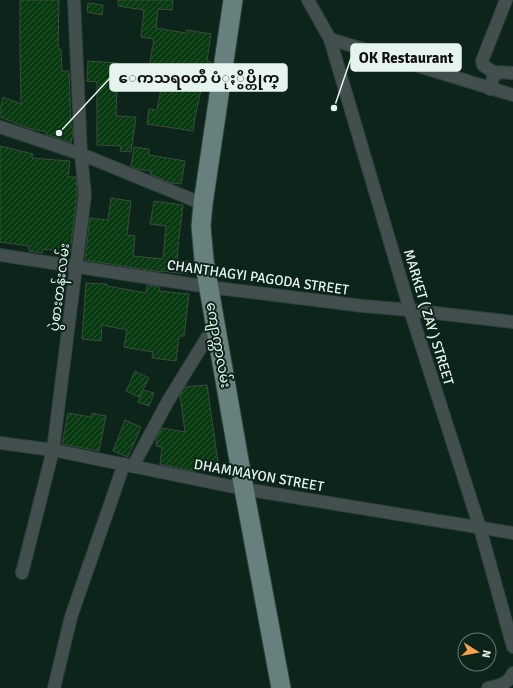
<svg xmlns="http://www.w3.org/2000/svg" width="513" height="688" font-family="Signika,'Noto Sans Myanmar',sans-serif">
<style>
.building{fill:url(#building-hatch);stroke:#3b4c3c}
.lines{fill:none;stroke-linecap:round;stroke-linejoin:round}
.street-casing{stroke:#2b4139;stroke-width:14}
.primary-casing{stroke:#2b4139;stroke-width:21}
.street{stroke:#434f4e;stroke-width:12}
.primary{stroke:#67807d;stroke-width:19}
.labels{text-anchor:middle;stroke-width:4;stroke-linejoin:round;paint-order:stroke}
.street-label{font-size:14px;fill:#e6f4ee;stroke:#0d241b}
.leader{fill:none;stroke:#e6f4ee;stroke-width:1.5}
.callout-dot{fill:#e6f4ee;stroke:#0d241b;stroke-width:1.5}
.callout{fill:#e6f4ee;stroke:#e6f4ee;stroke-width:1.5}
.callout-label{font-size:15px;text-anchor:middle;font-weight:bold;fill:#111}
</style>
<defs>
<pattern id="building-hatch" width="6" height="6" patternUnits="userSpaceOnUse"><rect width="6" height="6" fill="#073a10"/><path d="M-1 1l2-2M0 6l6-6M5 7l2-2" fill="none" stroke="#2b5733"/></pattern>
</defs>
<rect width="100%" height="100%" fill="#0d241b"/>
<g class="building">
<path d="M20,0H59L58,49H61L62,71H69L71,127H72L73,134L71,143L46,134V132L28,128L0,117V110L3,97L21,104L20,50Z"/>
<path d="M118,0H173L172,10L158,9L156,28L186,33L187,30L211,34L207,61L211,62L207,82L203,81L195,117L193,131L147,124L149,109L157,110L163,78L158,77L160,70L149,68L154,39L141,37L144,10L118,6Z"/>
<path d="M88,3L103,5L102,15L87,12Z"/>
<path d="M88,61L118,63L116,116L136,117L131,152L120,151L121,146L97,145V82L87,81Z"/>
<path d="M0,146L33,154L32,158L70,161L68,177H76L77,195L70,252L43,249L42,253L29,251V246L0,242Z"/>
<path d="M134,147L149,149V155L185,161L181,184L171,183L150,174L151,171L137,169L131,166Z"/>
<path d="M111,198L131,201L127,235L135,236L133,256L163,259L166,226L150,224L154,201L183,205L179,237L177,260L188,261L187,274L161,271V272L85,260L90,218L108,220Z"/>
<path d="M86,283L107,284V286L146,293L147,285L160,287L159,291L189,294L184,336H179L176,361L152,358L153,352L124,347L127,330L102,325L101,341L82,339Z"/>
<path d="M135,371L149,378L139,397L126,391Z"/>
<path d="M207,385L219,469L194,471L160,464L162,447L156,446L157,437L162,428L185,432L180,395L185,387Z"/>
<path d="M143,390L154,393L149,406L138,402Z"/>
<path d="M68,413L91,417L92,413L106,416L99,451L62,444Z"/>
<path d="M125,420L141,427L128,457L113,451Z"/>
</g>
<g class="lines">
<defs>
<g id="street">
<path d="M308,0L330,39L410,310L480,528L513,647"/>
<path d="M330,39L513,95"/>
<path d="M493,72L513,73"/>
<path d="M490,89L494,75L493,72L483,65L482,61L506,0"/>
<path d="M0,127L81,154L203,204"/>
<path d="M0,255L209,287L363,306L410,310L513,322"/>
<path d="M0,443L53,450L244,489L513,533"/>
<path d="M133,466L168,401L216,323"/>
<path d="M22,573L53,450L85,195L81,154L74,0"/>
<path d="M54,688L71,617L124,464"/>
<path d="M488,688C499,686 508,684 513,673"/>
</g>
<path id="primary" d="M233,0L203,204L201,226L204,260L244,489L281,688"/>
</defs>
<use href="#street" class="street-casing"/>
<use href="#primary" class="primary-casing"/>
<use href="#street" class="street"/>
<use href="#primary" class="primary"/>
</g>
<g class="labels">
<g class="street-label">
<text transform="translate(258 277) rotate(8)" y="5">CHANTHAGYI PAGODA STREET</text>
<text transform="translate(59 287) rotate(-83)" y="5">ပွဲစားတန်းလမ်း</text>
<text transform="translate(429 317) rotate(73)" y="5">MARKET ( ZAY ) STREET</text>
<text transform="translate(219 345) rotate(80)" y="5">ကျောက္ကာလမ်း</text>
<text transform="translate(259 475) rotate(10)" y="5">DHAMMAYON STREET</text>
</g>
</g>
<path class="leader" d="M334 108L351 58M59 133L110 78"/>
<g class="callout-dot">
<circle cx="334" cy="108" r="4"/>
<circle cx="59" cy="133" r="4"/>
</g>
<g class="callout">
<rect x="351" y="44" width="110" height="27" rx="4"/>
<rect x="110" y="64" width="177" height="27" rx="4"/>
</g>
<g class="callout-label">
<text x="406" y="63">OK Restaurant</text>
<text x="199" y="83">ေကသရ၀တီ ပံုႏွိပ္တိုက္</text>
</g>
<g transform="translate(477 652) rotate(101)"><circle r="19" fill="#0d241b" stroke="#64776f"/>
<path d="M0-3L7 15L0 10L-7 15Z" fill="#f7a149"/>
<text y="-6" font-size="11" font-weight="bold" text-anchor="middle" fill="#e6f4ee">N</text>
</g>
</svg>
